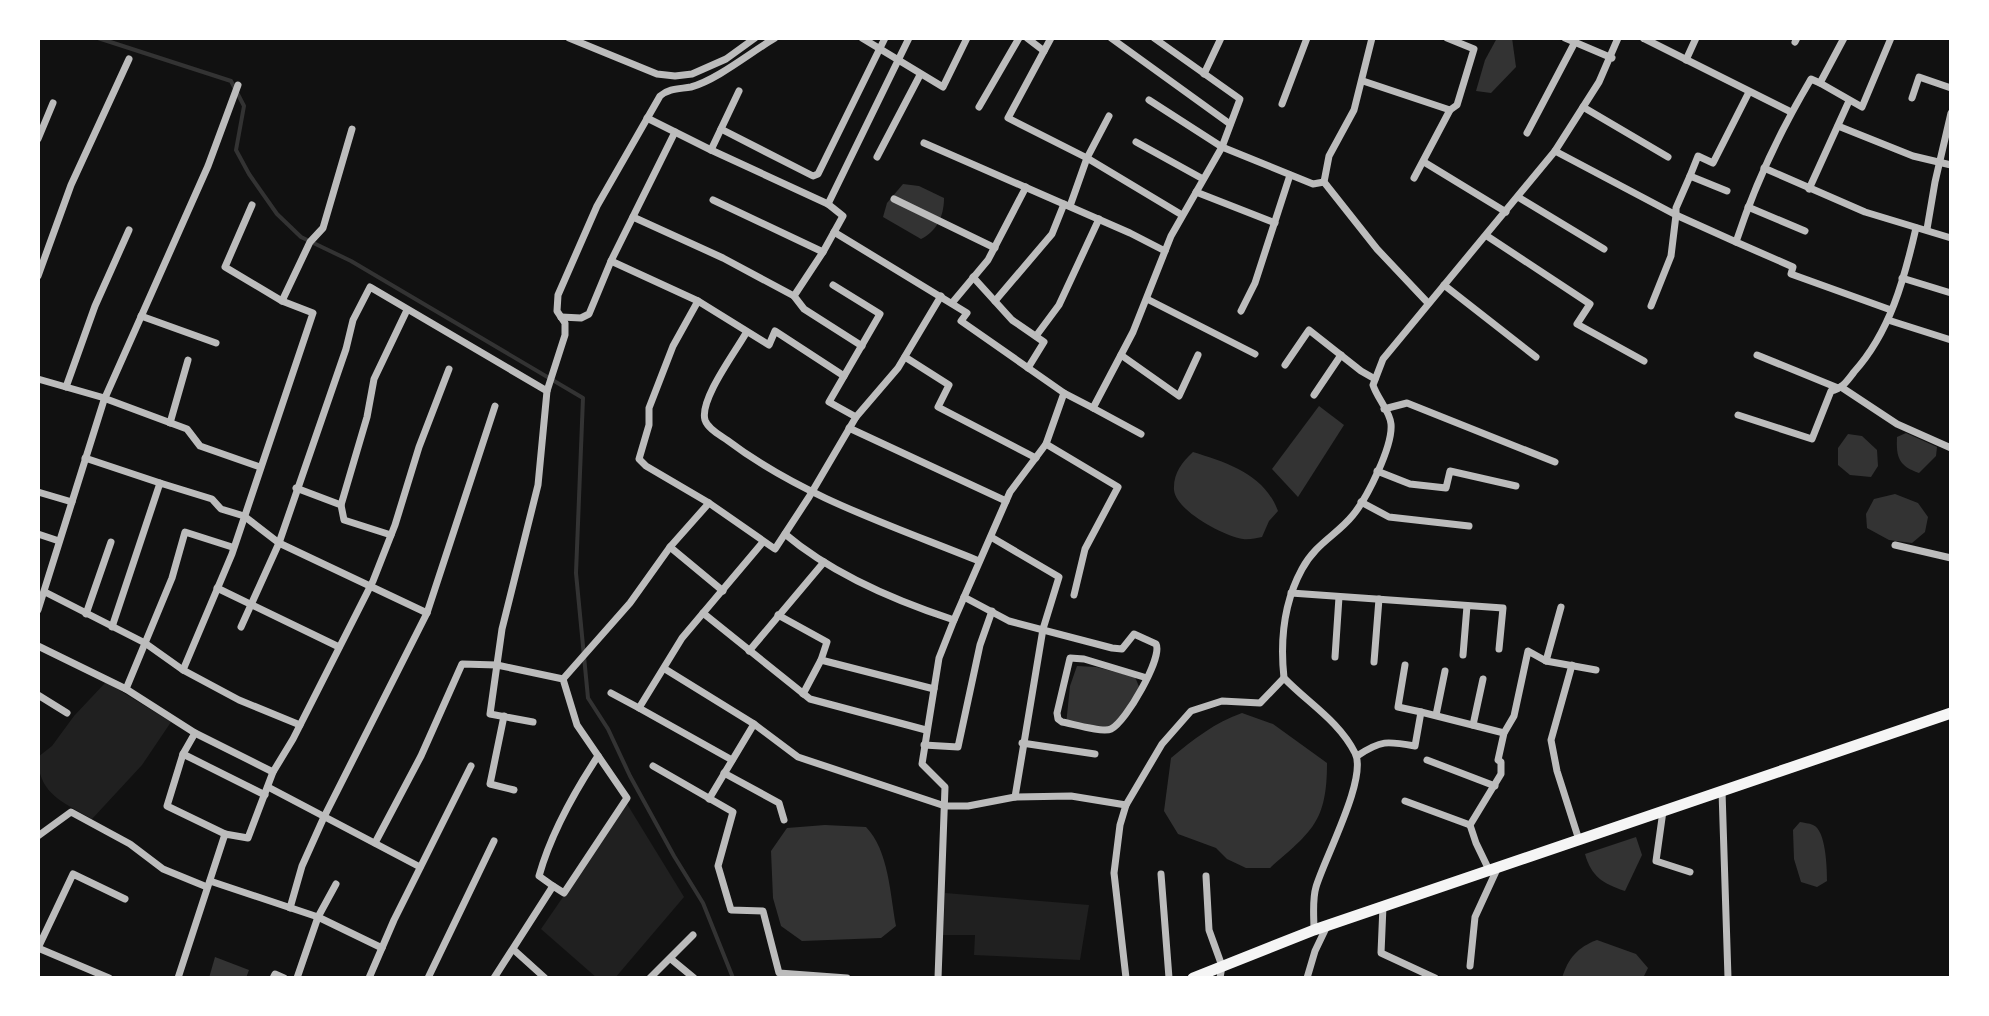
<svg xmlns="http://www.w3.org/2000/svg" width="1989" height="1016" font-family="'Roboto Condensed',sans-serif">
<style>
.green{fill:#202020}
.water{fill:#333}
.lines{fill:none;stroke-linecap:round;stroke-linejoin:round}
.stream{stroke:#333;stroke-width:4}
.minor{stroke:#bcbcbc;stroke-width:7}
.primary{stroke:#f5f5f5;stroke-width:11}
</style>
<rect width="100%" height="100%" fill="#111"/>
<g class="green">
<path d="M106,682L171,722L142,765L92,819C63,802 38,794 38,757L52,746L74,716Z"/>
<path d="M627,804L684,897L615,978H597L541,929Z"/>
<path d="M945,893L1089,905L1080,960L974,955L975,935H943Z"/>
</g>
<g class="water">
<path d="M1497,38H1512L1516,67L1491,93L1476,91L1485,60Z"/>
<path d="M903,184L919,186L944,198C944,216 937,231 921,239L883,217L887,203Z"/>
<path d="M1319,406L1344,425L1298,497L1272,469Z"/>
<path d="M1906,433L1937,447L1936,456L1919,473C1899,466 1896,458 1897,437Z"/>
<path d="M1848,434L1862,436L1877,450L1878,466L1871,477L1850,475L1838,465V448Z"/>
<path d="M1193,452C1228,463 1264,474 1278,511L1269,521L1262,537C1256,538 1249,540 1243,539C1224,536 1176,511 1174,490C1173,474 1182,462 1193,452Z"/>
<path d="M1895,494L1918,503L1928,517L1925,532L1912,543L1889,540L1867,528L1866,514L1874,499Z"/>
<path d="M1077,666L1096,667L1135,677L1140,689L1122,721L1105,733L1066,725L1070,686Z"/>
<path d="M1242,713L1273,724L1327,763C1327,822 1312,831 1270,868H1246L1227,859L1216,848L1178,834L1164,811L1171,758C1194,739 1214,723 1242,713Z"/>
<path d="M1800,822C1804,823 1809,823 1813,825C1826,830 1827,868 1827,881L1817,887L1801,882L1794,859L1793,830Z"/>
<path d="M825,825L866,827C889,851 890,894 896,926L881,938L802,941L781,926L773,898L771,851L787,828Z"/>
<path d="M1636,837L1642,855L1625,891C1603,884 1591,876 1585,854Z"/>
<path d="M1597,940L1636,954L1648,968L1643,978H1562C1568,958 1578,947 1597,940Z"/>
<path d="M215,957L249,970L246,978H209Z"/>
</g>
<g class="lines">
<path class="stream" d="M98,38L231,81L244,106L236,150L249,174L277,214L301,237L351,261L583,398L576,573L588,698L608,729L630,776L674,856L703,903L733,978"/>
<g class="minor">
<path d="M569,38L657,74L675,76L692,74L726,59L755,38"/>
<path d="M862,38L943,87L967,38"/>
<path d="M1027,38L1044,51"/>
<path d="M1051,38L1008,118L1087,158L1182,215"/>
<path d="M1111,38L1230,124"/>
<path d="M1372,38L1354,110L1329,156L1324,182L1377,249L1428,303"/>
<path d="M1565,38L1612,58"/>
<path d="M1643,38L1791,112"/>
<path d="M1844,38L1820,83L1862,107L1891,38"/>
<path d="M1795,42L1797,38"/>
<path d="M1686,60L1696,38"/>
<path d="M1204,74L1221,38"/>
<path d="M1363,81L1450,110"/>
<path d="M1820,83L1811,79C1780,131 1755,184 1736,242L1793,267L1791,274L1891,310"/>
<path d="M739,91L711,150L828,204L843,216L823,252L794,296L804,309L862,346"/>
<path d="M1912,98L1919,77L1951,88"/>
<path d="M1149,100L1222,147L1240,99L1154,38"/>
<path d="M1282,104L1307,38"/>
<path d="M979,107L1019,38"/>
<path d="M1583,107L1668,157"/>
<path d="M647,118L711,150"/>
<path d="M1838,126L1913,156L1951,165"/>
<path d="M721,129L813,176L818,174L885,38"/>
<path d="M1527,133L1575,42"/>
<path d="M38,139L53,103"/>
<path d="M1136,142L1203,179"/>
<path d="M924,143L1130,233L1165,251"/>
<path d="M1555,151L1676,215V208L1690,176L1727,191"/>
<path d="M877,157L920,75"/>
<path d="M1424,162L1506,212"/>
<path d="M1764,168L1865,212L1951,238"/>
<path d="M1690,176L1698,156L1713,163L1749,92"/>
<path d="M1414,178L1450,110L1457,105L1474,49L1447,38"/>
<path d="M1809,189L1849,101"/>
<path d="M1196,192L1275,223"/>
<path d="M1518,197L1604,249"/>
<path d="M894,199L995,248"/>
<path d="M713,200L823,252"/>
<path d="M828,204L909,38"/>
<path d="M252,205L225,267L282,301L313,313L232,554L183,670L239,700L300,725"/>
<path d="M1070,206L1087,158L1109,116"/>
<path d="M1748,207L1805,231"/>
<path d="M633,217L723,258L794,296"/>
<path d="M1927,229L1935,182L1951,113"/>
<path d="M834,232L967,313L961,321L1064,393"/>
<path d="M1487,236L1590,304L1577,324L1644,361"/>
<path d="M611,261L698,301L769,345L775,331L844,376"/>
<path d="M38,276L71,185L129,59"/>
<path d="M973,277L1012,320L1044,342L1028,368"/>
<path d="M1902,278L1951,293"/>
<path d="M833,285L880,314L829,402L856,417"/>
<path d="M1444,285L1536,357"/>
<path d="M1147,299L1255,354"/>
<path d="M282,301L310,242L323,228L352,129"/>
<path d="M698,301L673,346L649,408V425L639,459L646,466L709,503L775,549L809,497L856,417L898,368L941,296"/>
<path d="M995,301L1052,234L1064,204"/>
<path d="M952,303L988,260L1026,187"/>
<path d="M1651,306L1671,256L1676,215L1736,242"/>
<path d="M1241,311L1255,283L1290,175"/>
<path d="M141,316L216,343"/>
<path d="M561,317L581,318L589,314L611,261L675,132"/>
<path d="M1888,320L1951,340"/>
<path d="M746,333C736,351 699,400 705,420C708,429 720,435 727,440C802,497 893,526 979,561"/>
<path d="M1036,336L1059,305L1099,219"/>
<path d="M1121,355L1179,396L1198,355"/>
<path d="M1757,355L1838,388"/>
<path d="M905,357L949,385L938,407L1036,458"/>
<path d="M1285,365L1309,330L1361,371L1375,379"/>
<path d="M38,379L101,397L187,429L200,446L260,467"/>
<path d="M66,387L95,306L129,230"/>
<path d="M1841,387L1897,424L1951,448"/>
<path d="M547,391L565,335V323L557,311L558,295L597,206L660,96C669,88 680,89 691,87C717,80 751,52 775,38"/>
<path d="M1314,395L1341,355"/>
<path d="M1093,408L1141,434"/>
<path d="M1384,409L1407,403L1555,462"/>
<path d="M1738,415L1812,439L1831,391C1842,389 1847,381 1854,372C1890,332 1904,280 1916,228"/>
<path d="M170,423L188,360"/>
<path d="M849,428L1006,501"/>
<path d="M1046,444L1118,487L1085,549L1074,595"/>
<path d="M85,458L160,483"/>
<path d="M1377,471L1410,484L1446,488L1450,471L1516,486"/>
<path d="M296,488L341,505L344,520L391,535"/>
<path d="M38,492L72,502"/>
<path d="M1361,502L1389,517L1469,526"/>
<path d="M341,505L367,417L374,379L407,310"/>
<path d="M38,534L59,541"/>
<path d="M785,534C832,574 896,601 954,620"/>
<path d="M1895,545L1951,558"/>
<path d="M670,547L723,591"/>
<path d="M217,588L339,647"/>
<path d="M45,592L145,643L183,670"/>
<path d="M1291,593L1503,608L1499,649"/>
<path d="M964,597L1009,621L1112,648L1122,649L1134,634L1156,644C1163,657 1126,722 1111,729C1103,733 1073,724 1062,722L1058,719L1057,713L1070,658L1084,659L1147,678"/>
<path d="M38,610L104,400L208,166L238,85"/>
<path d="M703,613L810,699L926,730"/>
<path d="M86,614L111,542"/>
<path d="M778,615L827,642L821,660L803,694"/>
<path d="M112,627L160,483L212,499L221,509L244,516L279,543L427,613"/>
<path d="M241,627L279,543L346,349L353,320L370,287L547,391L538,485L502,629L490,714L533,722"/>
<path d="M38,646L126,689L195,733L273,772"/>
<path d="M749,651L824,562"/>
<path d="M1463,655L1467,606"/>
<path d="M1335,657L1339,597"/>
<path d="M821,660L934,689"/>
<path d="M1546,661L1561,607"/>
<path d="M1374,662L1379,599"/>
<path d="M1405,665L1398,707L1421,712"/>
<path d="M1572,665L1551,740L1557,771L1579,840"/>
<path d="M665,669L754,724L798,757L945,806H968L1015,797L1043,629L1059,577L991,537"/>
<path d="M563,679L630,603L670,547L709,503"/>
<path d="M126,689L172,578L185,532L232,547"/>
<path d="M611,693L639,708L682,638L763,542"/>
<path d="M38,695L67,713"/>
<path d="M639,708L732,760"/>
<path d="M1436,715L1445,671"/>
<path d="M504,716L490,784L514,790"/>
<path d="M1473,725L1483,679"/>
<path d="M195,733L183,754L167,806L225,834"/>
<path d="M1022,743L1095,754"/>
<path d="M924,745L958,747L980,645L992,611"/>
<path d="M183,754L265,795"/>
<path d="M1357,756C1381,740 1387,741 1415,746L1421,712L1504,733"/>
<path d="M1427,760L1495,786"/>
<path d="M653,766L733,812L718,866L731,910L763,911L779,973L847,978"/>
<path d="M724,773L779,803L784,820"/>
<path d="M268,787L420,867"/>
<path d="M1722,791L1728,978"/>
<path d="M1015,797L1071,796L1126,805"/>
<path d="M709,799L754,724"/>
<path d="M1405,801L1470,825"/>
<path d="M1663,811L1656,861L1690,872"/>
<path d="M38,836L71,812L130,844L163,869L207,887"/>
<path d="M375,843L421,756L462,664L497,665L563,679L577,725L627,798L564,893L553,886L494,978"/>
<path d="M1489,870L1476,843L1470,825L1501,774V762L1498,760L1504,733L1514,716L1528,651L1546,661L1596,670"/>
<path d="M1161,874L1169,978"/>
<path d="M1206,876L1209,930L1222,966L1220,978"/>
<path d="M210,881L318,917L382,948"/>
<path d="M553,886L539,876C551,833 573,794 598,756"/>
<path d="M1383,906L1381,953L1435,978"/>
<path d="M290,908L302,866L324,817L427,613L495,406"/>
<path d="M1314,930C1314,917 1312,900 1316,887C1324,859 1368,778 1355,753C1339,721 1308,703 1284,678C1280,641 1284,602 1302,569C1316,543 1337,535 1353,515C1367,498 1393,446 1391,424C1390,411 1377,398 1373,385L1383,359L1555,151L1599,82L1618,38"/>
<path d="M38,948L73,874L125,899"/>
<path d="M38,948L109,978"/>
<path d="M514,950L545,978"/>
<path d="M671,959L694,978"/>
<path d="M1470,966L1475,917L1498,867"/>
<path d="M178,978L225,834L248,838L273,772L293,739L373,581L395,525L419,447L449,369"/>
<path d="M273,978L275,974L284,978"/>
<path d="M297,978L318,917L336,884"/>
<path d="M369,978L394,920L471,766"/>
<path d="M428,978L494,841"/>
<path d="M650,978L693,935"/>
<path d="M938,978L945,787L922,764L939,658L954,620L1010,492L1046,444L1064,393L1093,408L1133,332L1171,236L1222,147L1313,184L1324,182"/>
<path d="M1126,978L1114,873L1120,825L1126,805L1162,744L1191,711L1222,701L1260,703L1284,678"/>
<path d="M1307,978L1315,951L1327,926"/>
</g>
<path class="primary" d="M1193,978L1314,930L1951,713"/>
</g>
<rect width="1989" height="1016" fill="none" stroke="#ffffff" stroke-width="80"/>
</svg>
